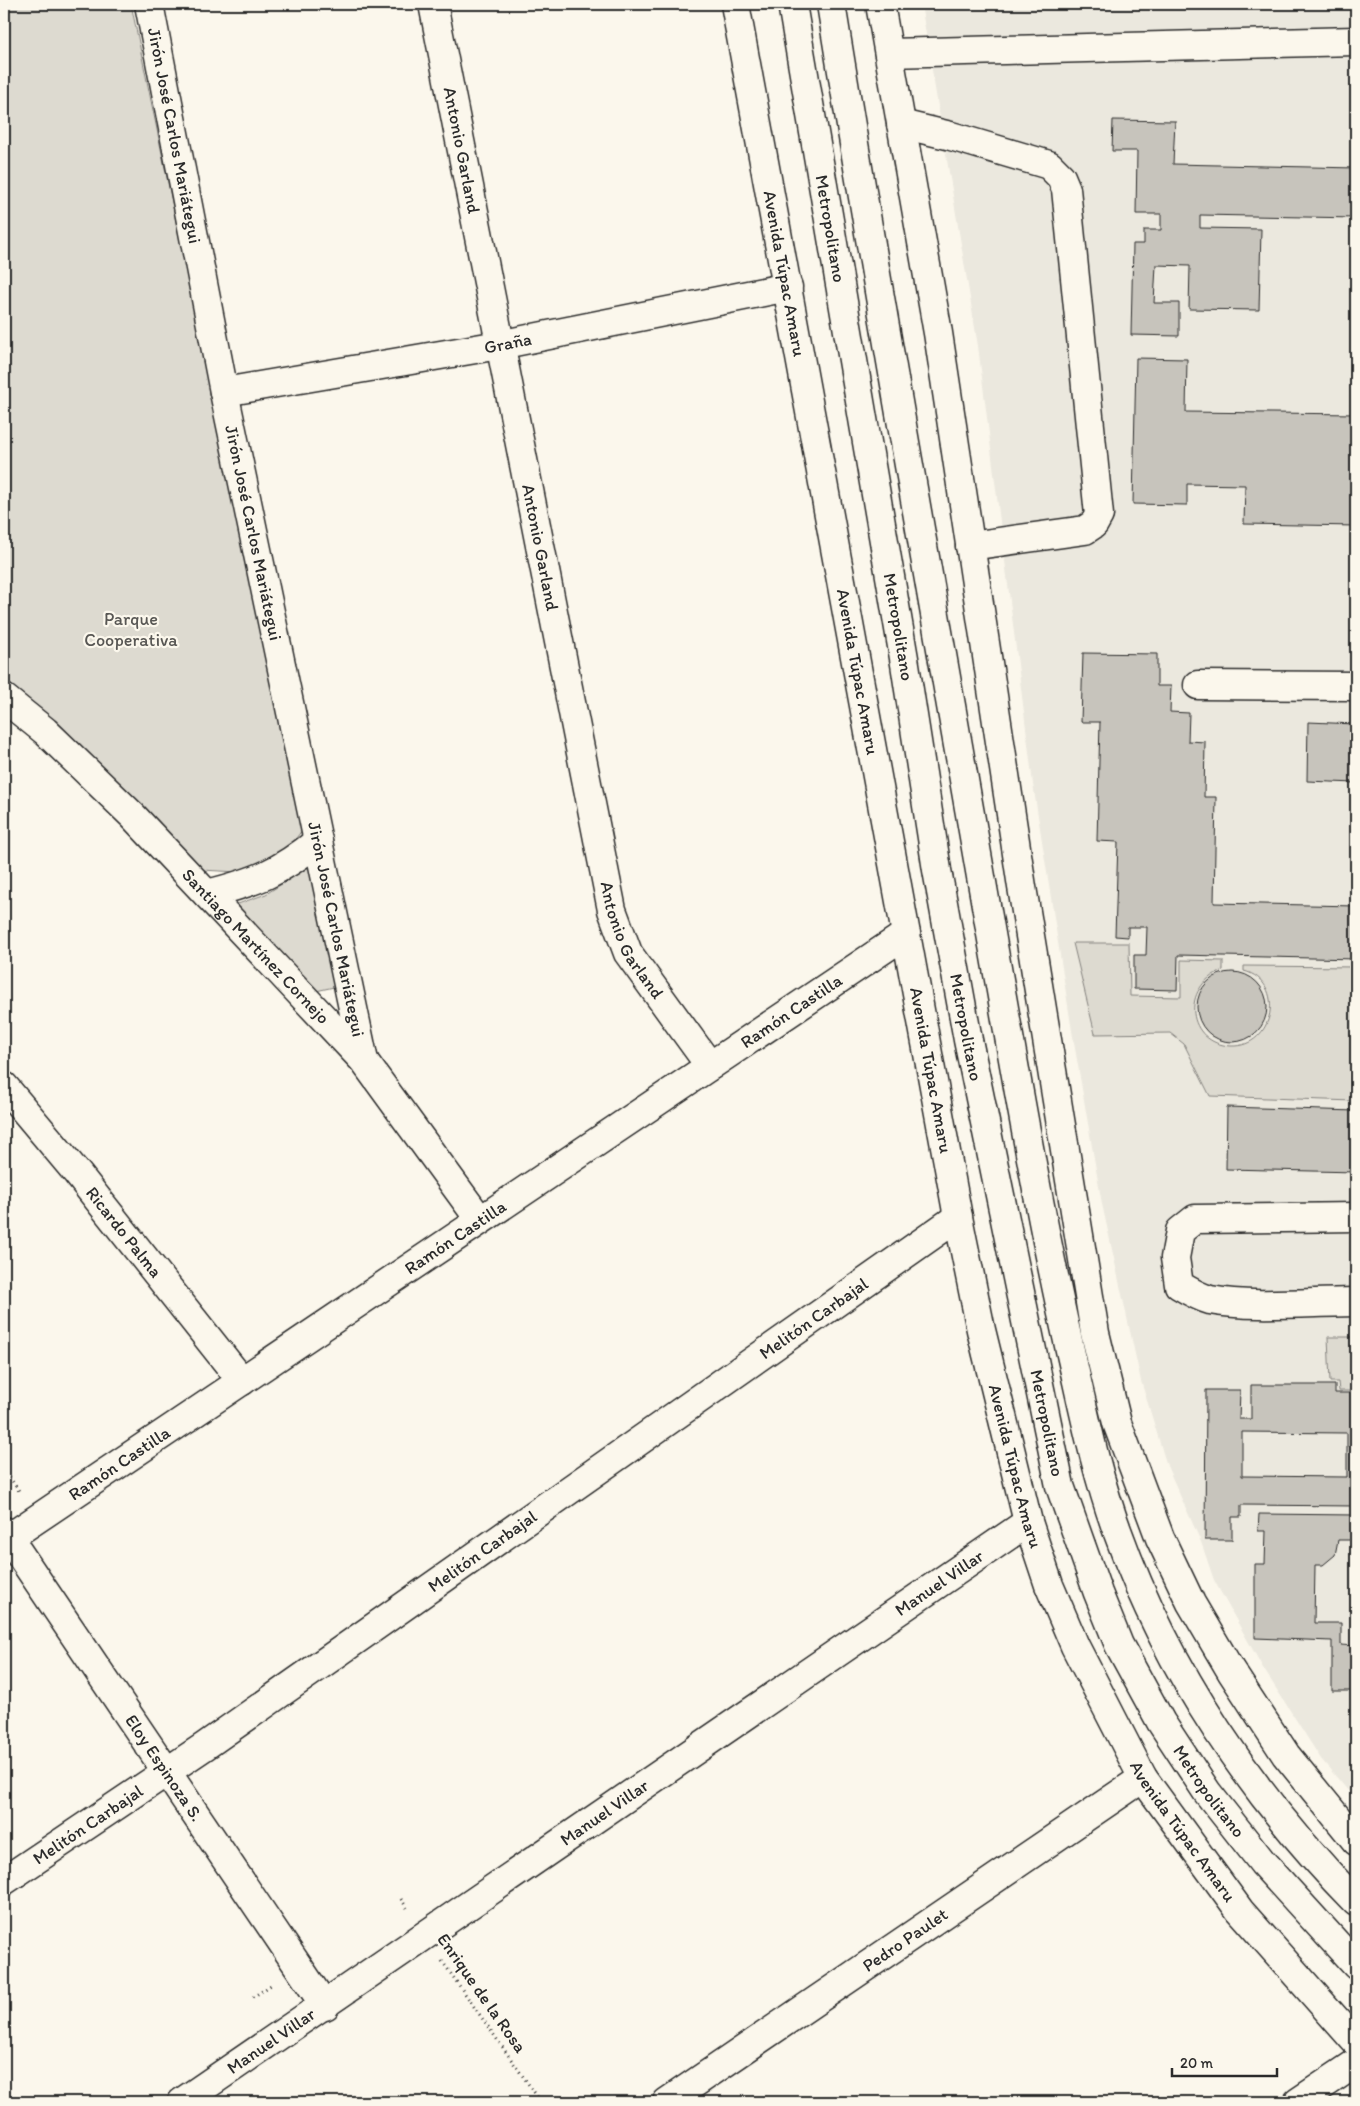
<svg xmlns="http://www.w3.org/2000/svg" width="1360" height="2106" font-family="Itim,sans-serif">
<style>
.built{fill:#ebe8de}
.green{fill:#dddad0;stroke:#84827e}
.building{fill:#c7c4bc;stroke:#2b2b2b;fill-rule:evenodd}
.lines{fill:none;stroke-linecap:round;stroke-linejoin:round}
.minor-casing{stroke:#2b2b2b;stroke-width:31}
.major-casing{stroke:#2b2b2b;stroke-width:31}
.path{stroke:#2b2b2b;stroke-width:3;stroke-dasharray:1 4;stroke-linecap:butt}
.minor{stroke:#fbf7ec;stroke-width:28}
.major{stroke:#fbf7ec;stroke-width:28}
.labels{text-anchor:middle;stroke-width:4.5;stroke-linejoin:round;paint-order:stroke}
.street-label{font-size:18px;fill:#2b2b2b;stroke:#fbf7ec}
.park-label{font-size:18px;fill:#585754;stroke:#fbf7ec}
</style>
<rect width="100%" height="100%" fill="#fbf7ec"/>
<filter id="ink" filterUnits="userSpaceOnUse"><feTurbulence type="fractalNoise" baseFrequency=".02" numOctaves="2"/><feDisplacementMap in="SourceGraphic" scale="10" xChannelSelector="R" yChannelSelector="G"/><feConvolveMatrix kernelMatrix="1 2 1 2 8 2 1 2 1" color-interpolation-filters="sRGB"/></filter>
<g filter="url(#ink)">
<path class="built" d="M921,4H1356V1800L1321,1759L1263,1668L1214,1580L1201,1542L1167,1466L1141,1381L1102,1204L1072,1031L1033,784L978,346Z"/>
<g class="green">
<path d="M4,4H131L302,830L284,855L239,872L201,870L4,688Z"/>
<path d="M310,866L334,987L316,991L235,905L266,894Z"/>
<path d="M1073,943H1129L1130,996L1181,997V960L1223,961V970C1179,987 1187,1044 1231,1046C1274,1048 1287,982 1244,971V966L1356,967V1099L1354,1101L1210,1096L1184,1044L1170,1033L1095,1034Z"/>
<path d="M1328,1337H1356V1391H1339L1338,1382H1330Z"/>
</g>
<g class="building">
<path d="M1113,120L1175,121L1173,164L1356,168V218L1200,215V228L1261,229L1259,310L1189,309L1190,266L1156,265L1154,303H1179V336L1131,335L1133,244H1144V230H1161V214H1136L1137,151H1112Z"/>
<path d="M1136,358L1187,359L1186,412L1356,414V526L1244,524L1245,485L1187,484V505L1133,504Z"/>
<path d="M1083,653L1157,654V686H1171L1170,712L1189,713L1188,741L1205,742L1204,797H1216L1214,903L1356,906V959L1178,955L1177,990L1134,989V955H1146L1147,927H1128V937L1115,936L1118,842L1097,841L1100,722H1081Z"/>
<path d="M1308,722L1356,724V783L1307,781Z"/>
<circle cx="1232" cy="1007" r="35"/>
<path d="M1227,1107L1356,1111V1172L1226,1169Z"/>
<path d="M1251,1385H1335V1393H1356V1506L1241,1505V1517H1232V1540H1205L1206,1390H1240L1239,1419H1251ZM1242,1432L1347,1433V1477L1242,1476Z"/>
<path d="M1259,1514L1356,1515V1540H1338L1335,1555L1323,1565H1315L1314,1623H1341V1645L1356,1646V1691H1332V1641L1255,1638V1564H1265L1266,1531H1258Z"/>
</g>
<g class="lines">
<defs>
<g id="minor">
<path id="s1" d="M149,4L224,392L364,1061"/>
<path id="s2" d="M433,4L612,910L628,953L710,1066"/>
<path id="s3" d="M792,4L905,664L937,870L968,1040L1060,1486L1098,1593L1119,1645L1161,1722L1207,1792L1263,1863L1356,1965"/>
<path d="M831,4C881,314 937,624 991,934C1016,1076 1040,1218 1072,1359C1085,1417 1097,1477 1118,1533C1168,1672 1253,1797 1356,1902"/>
<path d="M889,53L1356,41"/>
<path d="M901,124L951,136L1049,165L1061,177L1066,189L1099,515L1094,524L1085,530L970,546"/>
<path id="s4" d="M224,392L499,345L788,287"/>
<path d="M1198,685L1356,686"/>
<path id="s5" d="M4,698L45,731L133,816L364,1061L480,1220"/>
<path d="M207,894C255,882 279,873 318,841"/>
<path id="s6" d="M4,1086L77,1173L242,1381"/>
<path d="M1356,1217L1195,1219L1180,1231L1175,1258L1179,1285C1189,1291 1199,1297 1210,1300C1252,1308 1313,1302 1356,1302"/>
<path id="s7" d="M4,1531L325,2006"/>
<path id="s8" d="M4,1541L906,934"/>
<path id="s9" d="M4,1881L205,1746L958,1217"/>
<path id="s10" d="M182,2102L1028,1522"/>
<path id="s11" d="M667,2102L1143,1778"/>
</g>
<g id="major">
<path id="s12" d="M735,4L958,1217L981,1330L1028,1522L1049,1585L1075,1646L1143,1778L1240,1911L1356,2042"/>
<path d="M880,4L938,333L1022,887L1095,1333L1117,1423L1160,1538L1191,1603L1231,1671L1286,1755L1356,1841"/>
<path d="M1298,2102L1356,2063"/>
</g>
</defs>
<use href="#minor" class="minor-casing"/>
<use href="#major" class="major-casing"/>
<g class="path">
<path d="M4,1469L19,1491"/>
<path d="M401,1899L407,1908"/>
<path d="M442,1961L541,2102"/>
<path d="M253,1997L271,1985"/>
</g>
<use href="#minor" class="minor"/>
<use href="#major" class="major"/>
</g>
</g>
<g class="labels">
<g class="street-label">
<text dy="6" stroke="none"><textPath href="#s1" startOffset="134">Jirón José Carlos Mariátegui</textPath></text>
<text dy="6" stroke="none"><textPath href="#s2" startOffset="149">Antonio Garland</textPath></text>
<text dy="6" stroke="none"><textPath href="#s3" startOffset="228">Metropolitano</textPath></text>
<text dy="6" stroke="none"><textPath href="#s12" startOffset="274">Avenida Túpac Amaru</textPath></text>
<text dy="6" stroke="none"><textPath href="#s4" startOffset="288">Graña</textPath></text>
<text dy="6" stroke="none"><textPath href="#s1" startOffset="539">Jirón José Carlos Mariátegui</textPath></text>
<text dy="6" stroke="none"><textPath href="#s2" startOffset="554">Antonio Garland</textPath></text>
<text dy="6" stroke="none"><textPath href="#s3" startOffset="632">Metropolitano</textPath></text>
<text dy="6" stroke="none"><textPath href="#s12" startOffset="679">Avenida Túpac Amaru</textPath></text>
<text dy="6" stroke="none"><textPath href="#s1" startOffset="944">Jirón José Carlos Mariátegui</textPath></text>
<text dy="6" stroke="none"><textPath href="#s2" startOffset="959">Antonio Garland</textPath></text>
<text dy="6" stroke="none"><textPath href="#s5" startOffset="354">Santiago Martínez Cornejo</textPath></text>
<text dy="6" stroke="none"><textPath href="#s8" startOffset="949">Ramón Castilla</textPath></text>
<text dy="6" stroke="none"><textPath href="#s3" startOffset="1038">Metropolitano</textPath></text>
<text dy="6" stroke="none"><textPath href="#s12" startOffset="1084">Avenida Túpac Amaru</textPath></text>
<text dy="6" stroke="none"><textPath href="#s6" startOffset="189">Ricardo Palma</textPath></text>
<text dy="6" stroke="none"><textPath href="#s8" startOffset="544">Ramón Castilla</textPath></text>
<text dy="6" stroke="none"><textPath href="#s9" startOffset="986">Melitón Carbajal</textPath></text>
<text dy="6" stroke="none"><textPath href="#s3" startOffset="1442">Metropolitano</textPath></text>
<text dy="6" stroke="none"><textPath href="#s8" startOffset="139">Ramón Castilla</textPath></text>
<text dy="6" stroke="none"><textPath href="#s12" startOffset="1489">Avenida Túpac Amaru</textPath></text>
<text dy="6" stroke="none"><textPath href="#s9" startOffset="581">Melitón Carbajal</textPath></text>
<text dy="6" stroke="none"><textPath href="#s10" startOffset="918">Manuel Villar</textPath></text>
<text dy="6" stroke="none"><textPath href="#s7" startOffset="286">Eloy Espinoza S.</textPath></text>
<text dy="6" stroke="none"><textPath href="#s3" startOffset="1848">Metropolitano</textPath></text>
<text dy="6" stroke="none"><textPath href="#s10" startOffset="512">Manuel Villar</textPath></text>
<text dy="6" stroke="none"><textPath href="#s9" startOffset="101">Melitón Carbajal</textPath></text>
<text dy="6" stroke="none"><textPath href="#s12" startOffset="1894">Avenida Túpac Amaru</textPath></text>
<text dy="6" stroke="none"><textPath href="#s11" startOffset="288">Pedro Paulet</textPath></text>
<text transform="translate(482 1993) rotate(55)" y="6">Enrique de la Rosa</text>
<text dy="6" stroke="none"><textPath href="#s10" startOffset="108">Manuel Villar</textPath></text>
</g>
<g class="park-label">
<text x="131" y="625">Parque<tspan x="131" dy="21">Cooperativa</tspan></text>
</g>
</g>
<rect width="1360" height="2106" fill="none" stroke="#fbf7ec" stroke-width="20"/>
<rect x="10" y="10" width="1340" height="2086" fill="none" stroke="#2b2b2b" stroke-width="2" filter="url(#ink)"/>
<path d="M1172 2068v8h105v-8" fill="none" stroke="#2b2b2b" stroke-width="2.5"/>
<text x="1180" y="2068" font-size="15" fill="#2b2b2b" stroke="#fbf7ec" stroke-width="4" paint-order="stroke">20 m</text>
</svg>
